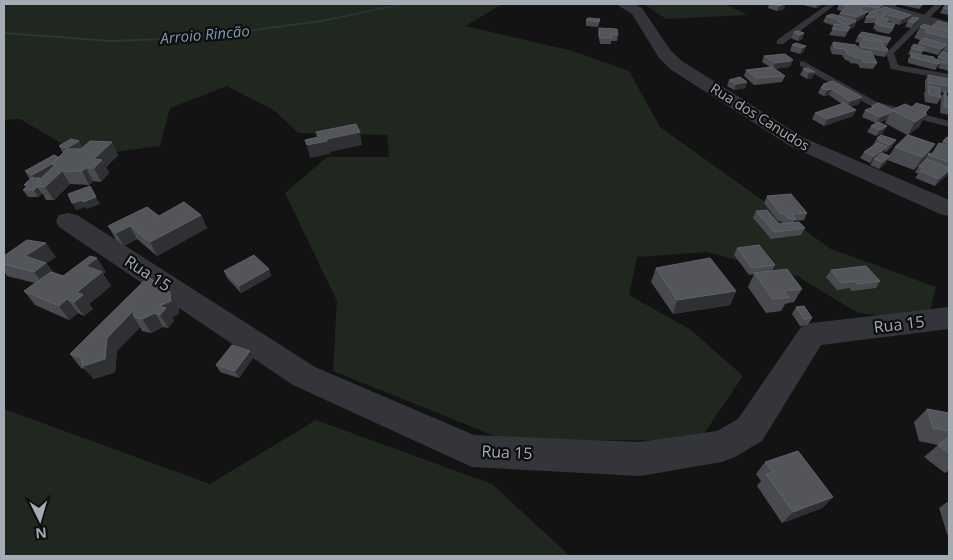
<svg xmlns="http://www.w3.org/2000/svg" width="953" height="560" font-family="'Open Sans',sans-serif">
<style>
.green{fill:#1f271f}
.lines{fill:none;stroke-linecap:round;stroke-linejoin:round}
.stream{fill:#2b353a;fill-rule:evenodd}
.lane{fill:#34353a;fill-rule:evenodd}
.street{fill:#34353a;fill-rule:evenodd}
.wall{fill:#494a50;fill-rule:evenodd}
.shaded-wall{fill:#2f3033}
.building{fill:#53555b;stroke:#5f6269}
.labels{text-anchor:middle;stroke-width:4.5;stroke-linejoin:round;paint-order:stroke}
.far-street-label{font-size:14px;fill:#a4abb5;stroke:#0e0e0f}
.far-water-label{font-size:15px;font-style:italic;fill:#799db2;stroke:#0e0e0f}
.street-label{font-size:16px;fill:#a4abb5;stroke:#0e0e0f}
</style>
<rect width="100%" height="100%" fill="#131314"/>
<g class="green">
<path d="M4,4H503L465,26L573,51L629,71L660,127L831,249L936,287L929,315L891,317L858,313L797,276L707,252L637,257L629,295L691,330L743,376L699,441L502,439L333,371L337,301L285,193L327,157H389L387,135L298,133L275,111L227,86L170,108L160,146L83,156L20,119L4,120Z"/>
<path d="M644,4H725L747,15L666,19Z"/>
<path d="M4,409L210,484L316,420L492,484L570,556H4Z"/>
</g>
<g class="lines">
<path class="stream" d="M400,4H406L322,22L193,39L111,42L4,34V32L111,40L193,37L322,20Z"/>
<g class="lane">
<path d="M828,4H836L783,44H777V40Z"/>
<path d="M935,4H943L894,53L898,65L949,74V80L891,69L886,53Z"/>
<path d="M803,61L877,102L949,121V127L871,106L800,66V62Z"/>
</g>
<g class="street">
<path d="M616,4H634L642,8L671,51L682,61L804,138L949,200V216L940,214L790,146L670,69L659,58L632,14Z"/>
<path d="M867,4H888L949,22V32L869,7Z"/>
<path d="M68,213L77,215L315,367L474,435L640,442L717,431L738,419L801,327L812,323L949,307V329L821,345L762,441L735,457L722,462L640,476L472,467L293,385L59,227L56,221L59,215Z"/>
</g>
</g>
<g class="wall">
<path d="M769,4H785L784,9L777,11L768,8Z"/>
<path d="M798,4H824L816,8Z"/>
<path d="M839,4H885L883,8L911,15L908,21L899,25L888,21L887,22L895,24L893,30L889,34L875,31L876,29H873L875,23H864L866,17L870,13H866L864,17L856,22L854,27L849,29L845,37L829,35L835,26L823,22L826,16H838L840,13L842,11L837,10Z"/>
<path d="M887,4H898L895,6Z"/>
<path d="M902,4H924L919,9L901,5Z"/>
<path d="M949,5V15L940,13L943,8Z"/>
<path d="M919,18L916,24L911,28L905,27L908,21Z"/>
<path d="M600,19L598,27L586,26V20Z"/>
<path d="M949,24V52L943,50L938,55L923,51L921,55L937,59L938,57L949,52V71L938,68L940,64H939L935,70L908,63V59L911,55L908,54L911,48L917,45L920,40L914,38L920,27H931Z"/>
<path d="M599,28L618,35L617,41H611V44H600L598,34Z"/>
<path d="M794,32L804,33L802,39L798,41L791,38Z"/>
<path d="M858,36L891,38L886,47L888,51L885,57L873,55L877,63L873,69L860,68L858,64L850,63L849,61L845,60L842,55L832,54L830,48L833,42L857,48L860,43L855,42Z"/>
<path d="M792,45L806,46L803,52L800,54L790,51Z"/>
<path d="M764,56L791,66H790L789,67L775,69L785,76L782,82L754,85L744,76L746,70L770,67L762,62Z"/>
<path d="M808,68L812,78L807,79L800,75L803,69Z"/>
<path d="M928,75L949,79V93H945L948,99H949V115L940,113L941,98L937,104L925,102L924,93L926,89H925V81ZM940,92L944,93L941,97Z"/>
<path d="M729,80L747,82L745,88L734,90L727,86Z"/>
<path d="M823,84L862,97L859,104L850,107L853,116L824,126L812,119L815,113L842,104L829,95L824,96L818,93L821,87L822,86Z"/>
<path d="M872,106L893,110L926,114L919,127L908,135L935,144L929,153L932,154L939,143L941,144L943,141L949,138V172L947,175L935,186L915,178L918,174L915,172L919,166L923,162L926,158L914,170L887,160L886,163L879,169L870,165L873,161L870,163L860,158L864,152L874,145H873L877,138L881,135L892,147L886,152L885,151L883,153L889,156L895,147L907,135L885,123L887,119L879,123L887,126L883,133L876,136L867,132L871,126L876,123L862,117L865,110L871,108Z"/>
<path d="M79,141L82,148L118,155L106,167L109,173L101,182L93,181L89,185L70,184L54,200H46L43,194H42L38,197H28L23,190L26,187L24,185L31,179L29,178L25,171L58,157L63,153L59,146Z"/>
<path d="M767,196L807,213L804,220L794,221V222L805,228L801,235L771,239L753,218L756,211L779,224H784L781,221H778L764,203Z"/>
<path d="M201,215L207,228L157,256L137,239L124,246L116,240L108,226L159,216Z"/>
<path d="M737,248L775,265L772,271L802,289L794,302L785,304L781,311L766,313L748,287L754,274L749,275L734,255Z"/>
<path d="M4,256L56,257L46,263L53,272L63,276L106,272L103,274L111,286L89,304L93,309L84,316L78,313L69,320L35,305L24,291L35,283L7,276L4,271Z"/>
<path d="M656,268L736,291L730,305L673,314L651,282Z"/>
<path d="M269,269L271,276L241,293L227,278L224,271Z"/>
<path d="M831,270L880,281L876,288L852,291L849,288L837,290L826,277Z"/>
<path d="M165,290L178,305L179,314L172,317L174,321L168,328L163,327L151,333L142,331L140,327L117,351L115,372L94,379L85,369L81,368L70,354Z"/>
<path d="M796,307L812,318L808,325L800,326L792,314Z"/>
<path d="M253,358L239,378L220,372L216,365Z"/>
<path d="M927,409L949,413V473L948,471L945,473L924,457L938,445L919,441L914,422Z"/>
<path d="M765,462L833,497L822,508L782,523L757,486L761,481L756,474Z"/>
<path d="M947,502L949,503V535L947,534L939,508Z"/>
</g>
<g class="shaded-wall">
<path d="M784,4H785L784,9L777,11L779,6Z"/>
<path d="M818,4H824L816,8Z"/>
<path d="M885,4L883,9L875,14L878,8Z"/>
<path d="M867,12L864,17L856,22L854,27L849,29L845,37L849,29L845,31L848,25L855,21L857,17Z"/>
<path d="M911,15L908,21L899,25L902,19Z"/>
<path d="M919,18L916,24L911,28L914,23Z"/>
<path d="M804,33L802,39L798,41L800,35Z"/>
<path d="M947,45L943,51L938,55L941,49Z"/>
<path d="M806,46L803,52L800,54L802,48Z"/>
<path d="M793,60L791,66H790L789,67L773,69L775,63Z"/>
<path d="M809,72H815L812,78L807,79Z"/>
<path d="M747,82L745,88L734,90L736,84Z"/>
<path d="M832,89L829,95L824,96L827,90Z"/>
<path d="M862,97L859,104L847,108L850,101Z"/>
<path d="M930,107L924,116L927,114L919,127L908,135L915,122Z"/>
<path d="M856,110L853,116L824,126L827,119Z"/>
<path d="M890,113L887,119L876,124L880,117Z"/>
<path d="M887,126L883,133L876,136L880,130Z"/>
<path d="M360,132L362,145L330,152V154L310,158L307,145L327,139Z"/>
<path d="M896,140L892,147L886,152L890,145Z"/>
<path d="M79,141L83,148L71,155L67,148Z"/>
<path d="M112,142L118,155L106,167L109,173L101,182L94,168V159Z"/>
<path d="M935,144L926,158L914,170L923,157Z"/>
<path d="M887,147L883,154L874,159L873,161L870,163L874,156Z"/>
<path d="M890,156L886,163L879,169L883,162Z"/>
<path d="M52,164L57,171L37,182L32,175Z"/>
<path d="M86,168L93,181L89,185L82,171Z"/>
<path d="M949,170L947,175L935,186L939,179Z"/>
<path d="M62,171L70,184L54,200L45,187Z"/>
<path d="M90,186L100,204L87,209L86,207L76,210L72,203Z"/>
<path d="M37,187L42,194L38,197L34,190Z"/>
<path d="M201,215L207,228L157,256L150,242Z"/>
<path d="M130,226L137,239L124,246L116,233Z"/>
<path d="M46,243L56,257L46,263L56,277L44,286L34,272L25,256Z"/>
<path d="M97,258L106,272L103,274L111,286L89,304L93,309L84,316L74,302L77,292L86,266Z"/>
<path d="M269,269L271,276L241,293L239,286Z"/>
<path d="M162,286L170,299L159,289Z"/>
<path d="M736,291L730,305L673,314L677,300Z"/>
<path d="M170,292L178,305L179,314L172,317L174,321L168,328L160,315L159,306Z"/>
<path d="M67,299L78,313L69,320L59,306Z"/>
<path d="M133,311L134,317L140,327L117,351L115,372L94,379L83,366L107,338Z"/>
<path d="M155,313L163,327L151,333L142,319Z"/>
<path d="M250,351L253,358L239,378L235,371Z"/>
<path d="M833,497L822,508L782,523L793,512Z"/>
</g>
<g class="building">
<path d="M772,4H784L779,6Z"/>
<path d="M839,4H885L878,8L864,6L860,10L867,12L857,17L840,13L848,6Z"/>
<path d="M946,4L949,5V9L943,8Z"/>
<path d="M885,7L911,15L902,19L885,14L882,15H885L882,18L889,19L886,22L895,24L892,28L878,25L879,24L875,23L878,18L866,17L871,12Z"/>
<path d="M832,14L856,21L848,25L838,22L841,21L826,16Z"/>
<path d="M913,17L919,18L914,23L908,21Z"/>
<path d="M588,18L600,19L599,22L586,20Z"/>
<path d="M938,21L949,24L948,25H949V30H945L931,27Z"/>
<path d="M835,24L850,27L848,31L832,29Z"/>
<path d="M923,24L949,31V38L925,32L928,29L920,27Z"/>
<path d="M599,28L617,29L618,35H611L612,38H600Z"/>
<path d="M798,31L804,33L800,35L794,32Z"/>
<path d="M862,32L891,38L888,42L858,36Z"/>
<path d="M924,38L947,45L941,49L919,43Z"/>
<path d="M863,39L883,42V47L887,48L888,51L861,47L860,42H863Z"/>
<path d="M833,42L856,45L859,51L871,52L877,63L863,62L861,58L853,57L852,55L847,54L845,49L835,48Z"/>
<path d="M796,43L806,46L802,48L792,45Z"/>
<path d="M914,44L925,48L922,51L911,48Z"/>
<path d="M943,51L949,53V64L941,62L943,58L938,57Z"/>
<path d="M911,53L934,57V59L939,60V64L914,58L911,57Z"/>
<path d="M785,54L793,60H790L791,61L775,63L764,56Z"/>
<path d="M772,67L785,76L756,78L746,70Z"/>
<path d="M808,68L815,72H809L803,69Z"/>
<path d="M928,75L949,79V86L928,83Z"/>
<path d="M740,77L747,82L736,84L729,80Z"/>
<path d="M833,81L862,97L850,101L832,89L827,90L821,87L826,85L823,84Z"/>
<path d="M928,86L939,88L941,97L929,95Z"/>
<path d="M945,91L948,99H949V108L944,106Z"/>
<path d="M844,103L856,110L827,119L815,113Z"/>
<path d="M878,103L893,110L890,113L880,117L865,110L874,107L872,106Z"/>
<path d="M916,103L930,107L925,113L923,112L927,114L915,122L892,110L905,104L912,107Z"/>
<path d="M878,122L887,126L880,130L871,126Z"/>
<path d="M356,124L360,132L327,139V141L307,145L305,140L318,137L316,132Z"/>
<path d="M881,135L896,140L890,145L879,141L881,139L877,138Z"/>
<path d="M908,135L935,144L923,157L895,147Z"/>
<path d="M947,137L949,138V143L943,141Z"/>
<path d="M71,139L79,141L67,148L59,146Z"/>
<path d="M90,141L112,142L94,159L102,160L94,168H86L82,171H62L45,187L38,186L41,183H36L56,164H52L67,149H81Z"/>
<path d="M877,143L887,147L874,156L864,152Z"/>
<path d="M939,143L949,146V162L928,155L929,153L932,154Z"/>
<path d="M881,153L890,156L883,162L874,159Z"/>
<path d="M54,155L58,157L52,164L32,175L25,171Z"/>
<path d="M927,159L949,168V170L939,179L920,171L924,168L919,166Z"/>
<path d="M31,178H40L36,183L38,187H37L34,190H23L28,185H24Z"/>
<path d="M90,186L96,197L83,202L82,200L72,203L68,194Z"/>
<path d="M791,194L807,213L792,214L796,219H789L784,214H781L767,196Z"/>
<path d="M184,202L201,215L150,242L130,226L116,233L108,226L147,207L159,216Z"/>
<path d="M767,210L779,224L799,222L805,228L774,232L756,211Z"/>
<path d="M27,240L46,243L25,256L46,263L34,272L4,264V256Z"/>
<path d="M759,245L775,265L752,268L737,248Z"/>
<path d="M254,255L269,269L239,286L224,271Z"/>
<path d="M90,256L97,258L86,266L102,272L77,292L83,295L74,302L67,299L59,306L24,291L51,272L63,276Z"/>
<path d="M710,258L736,291L677,300L656,268Z"/>
<path d="M866,266L880,281L857,284L854,281L841,283L831,270Z"/>
<path d="M787,269L802,289L784,291L789,297L773,299L754,273Z"/>
<path d="M148,277L162,286L159,289L170,292L171,301L159,306L166,308L160,315L155,313L142,319L134,317L133,311L107,338L105,359L83,366L81,357L70,354Z"/>
<path d="M804,306L812,318L804,319L796,307Z"/>
<path d="M232,345L250,351L235,371L216,365Z"/>
<path d="M927,409L949,413V431L933,428Z"/>
<path d="M949,437V453L938,445Z"/>
<path d="M798,451L833,497L793,512L766,474L773,472L765,462Z"/>
</g>
<g class="labels">
<g class="far-street-label">
<text transform="translate(760 117) rotate(32)" y="5">Rua dos Canudos</text>
</g>
<g class="far-water-label">
<text transform="translate(205 35) rotate(-5)" y="5">Arroio Rincão</text>
</g>
<g class="street-label">
<text transform="translate(148 273) rotate(33)" y="6">Rua 15</text>
<text transform="translate(899 324) rotate(-7)" y="6">Rua 15</text>
<text transform="translate(507 452) rotate(3)" y="6">Rua 15</text>
</g>
</g>
<rect width="953" height="560" fill="none" stroke="#a4abb5" stroke-width="10"/>
<g transform="translate(40 520) rotate(175)" stroke="#0e0e0f" stroke-width="4" paint-order="stroke">
<path d="M0-4L9 19L0 12L-9 19Z" fill="#a4abb5"/>
<text y="-8" font-size="14" font-weight="bold" text-anchor="middle" fill="#a4abb5">N</text>
</g>
</svg>
